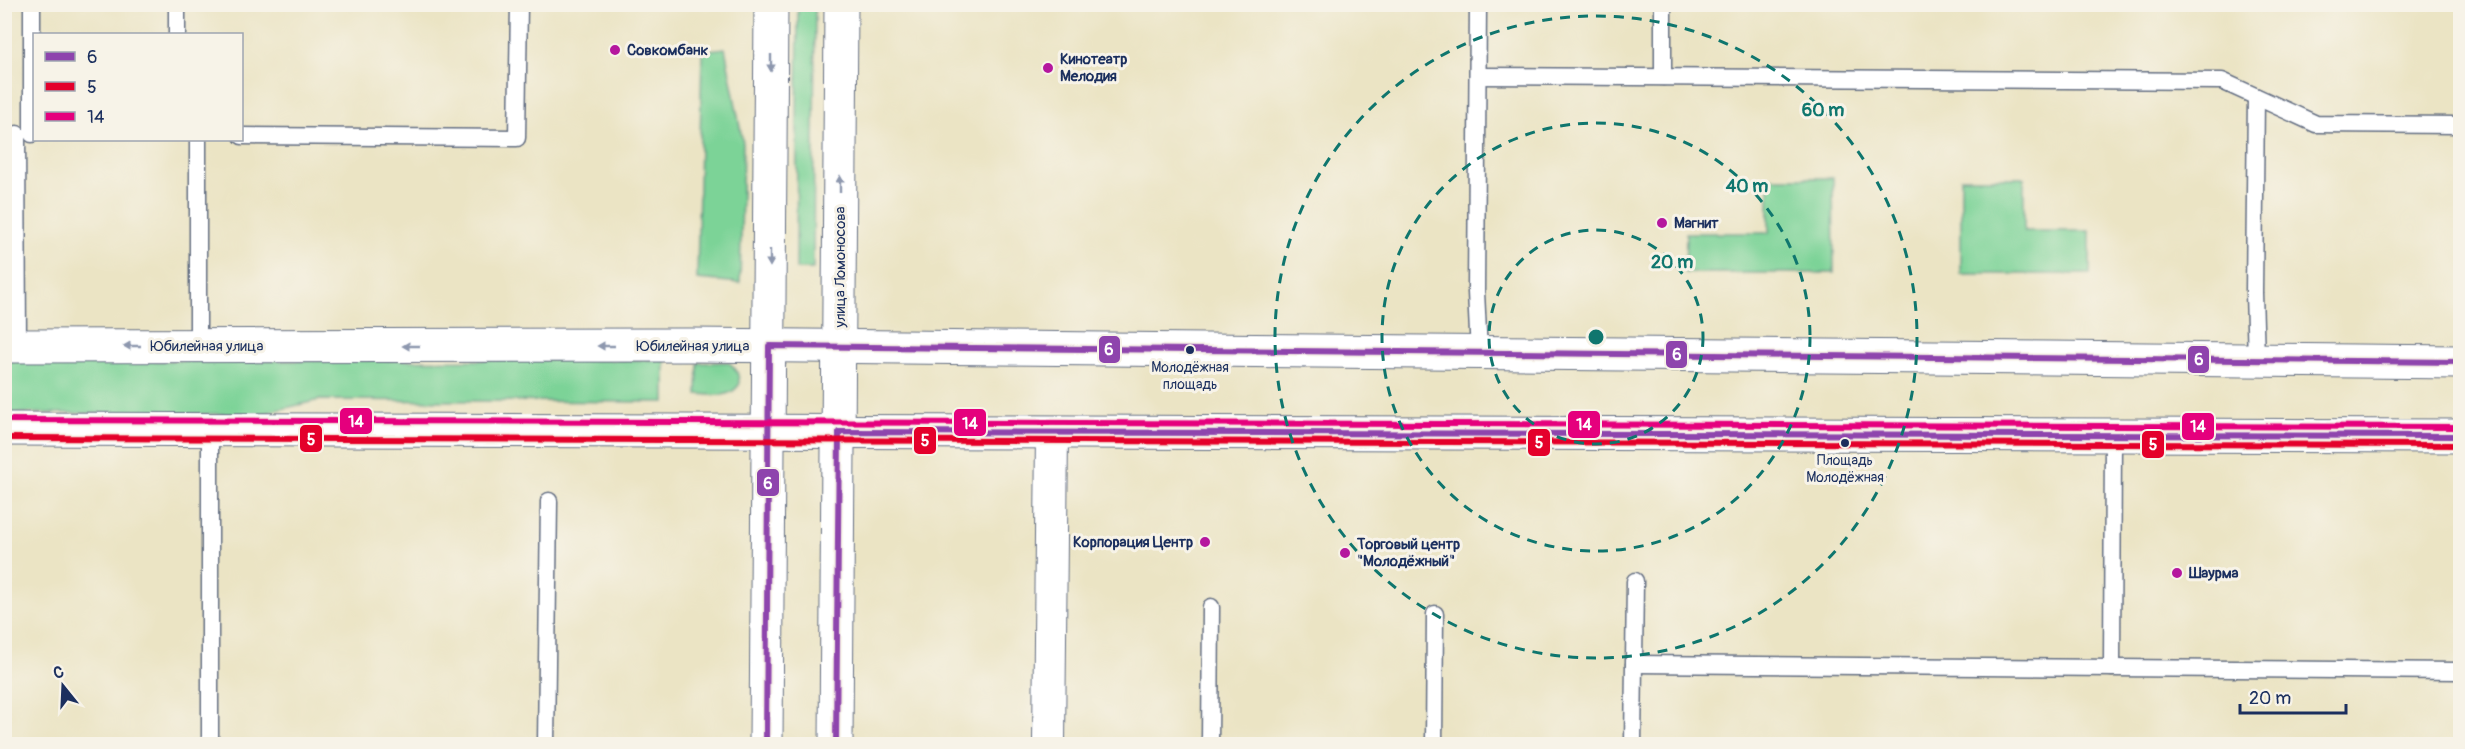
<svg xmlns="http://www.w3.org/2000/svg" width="2465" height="749" font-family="Pangolin,sans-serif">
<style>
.green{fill:#7cd397;stroke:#4c817a;stroke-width:1.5}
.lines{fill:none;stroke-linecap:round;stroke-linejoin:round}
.service-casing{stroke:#646e82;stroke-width:19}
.minor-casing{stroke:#646e82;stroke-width:34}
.secondary-casing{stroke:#646e82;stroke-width:35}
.primary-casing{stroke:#646e82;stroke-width:35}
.service{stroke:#fff;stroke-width:16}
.minor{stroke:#fff;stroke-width:32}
.secondary{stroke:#fff;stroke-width:33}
.primary{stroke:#fff;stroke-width:33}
.bus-1-casing{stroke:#f7f3e8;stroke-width:10}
.bus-2-casing{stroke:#f7f3e8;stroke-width:10}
.bus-3-casing{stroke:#f7f3e8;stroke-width:10}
.bus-1{stroke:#8e44ad;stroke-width:6}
.bus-2{stroke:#e4002b;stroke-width:6}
.bus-3{stroke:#e5007d;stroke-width:6}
.oneway{fill:#8d97ae}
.ring{fill:none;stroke:#0f766e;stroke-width:3;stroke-dasharray:10 8}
.poi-dot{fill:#b5179e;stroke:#f7f3e8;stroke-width:2}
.bus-dot{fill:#1b2f5e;stroke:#f7f3e8;stroke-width:2}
.labels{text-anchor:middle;stroke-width:6;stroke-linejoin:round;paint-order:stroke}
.bus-label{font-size:14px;fill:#1b2f5e;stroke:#f7f3e8}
.poi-label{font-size:15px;font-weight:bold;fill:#1b2f5e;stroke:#f7f3e8;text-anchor:start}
.street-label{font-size:15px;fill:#1b2f5e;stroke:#f7f3e8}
.centre{fill:#0f766e;stroke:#f7f3e8;stroke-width:3}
.ring-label{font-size:18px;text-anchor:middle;font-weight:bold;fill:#0f766e;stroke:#f7f3e8;stroke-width:6;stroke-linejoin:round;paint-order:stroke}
.line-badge{stroke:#f7f3e8;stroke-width:2}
.badge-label{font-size:16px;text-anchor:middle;font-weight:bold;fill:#fff}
</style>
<rect width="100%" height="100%" fill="#f7f3e8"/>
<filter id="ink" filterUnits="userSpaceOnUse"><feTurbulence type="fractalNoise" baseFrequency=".0167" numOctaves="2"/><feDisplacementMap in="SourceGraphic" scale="12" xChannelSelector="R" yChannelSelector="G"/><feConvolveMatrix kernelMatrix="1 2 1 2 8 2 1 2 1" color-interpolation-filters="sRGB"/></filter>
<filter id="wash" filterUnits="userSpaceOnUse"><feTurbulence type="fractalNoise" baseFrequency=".008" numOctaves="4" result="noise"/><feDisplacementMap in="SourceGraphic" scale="24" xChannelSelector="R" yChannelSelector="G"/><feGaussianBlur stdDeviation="1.35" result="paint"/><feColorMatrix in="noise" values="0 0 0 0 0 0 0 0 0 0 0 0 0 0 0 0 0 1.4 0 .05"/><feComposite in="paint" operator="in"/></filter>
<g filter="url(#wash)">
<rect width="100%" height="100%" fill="#ebe4c4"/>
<g class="green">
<path d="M798,5H815L813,269H796Z"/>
<path d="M725,48L743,143L740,283L697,279L702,51Z"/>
<path d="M1769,178H1833L1834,273H1685L1686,233H1769Z"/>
<path d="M1961,178H2024V231H2090V274H1961Z"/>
<path d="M665,360V402L319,400L261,414L5,413V361Z"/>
<path d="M727,362C737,367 739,375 739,385C729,399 713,395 697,394L698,363Z"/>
</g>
</g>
<g filter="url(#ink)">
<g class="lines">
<defs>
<g id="service">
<path d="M32,4V134"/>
<path d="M1478,4L1476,292L1479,353"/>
<path d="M1663,4V77"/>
<path d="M177,34V4"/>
<path d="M1478,76L2222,81L2316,124L2460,125"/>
<path d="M17,134L18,346"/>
<path d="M242,136L517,138L519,4"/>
<path d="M198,346V140"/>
<path d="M2256,360L2254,293L2256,97"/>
<path d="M1634,664L2460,671"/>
<path d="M2112,668L2113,435"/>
<path d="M210,744V430"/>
<path d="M546,744L549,501"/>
<path d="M1210,744L1211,607"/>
<path d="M1434,744L1435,614"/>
<path d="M1633,744L1635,581"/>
</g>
<path id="minor" d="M1049,744L1052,432"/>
<g id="secondary">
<path d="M766,744L771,4"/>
<path d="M836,744L841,4"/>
</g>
<g id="primary">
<path d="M4,346L691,345L2460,362"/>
<path d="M4,429L2460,436"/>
</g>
</defs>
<use href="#service" class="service-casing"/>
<use href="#minor" class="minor-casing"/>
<use href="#secondary" class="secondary-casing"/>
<use href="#primary" class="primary-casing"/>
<use href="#service" class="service"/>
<use href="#minor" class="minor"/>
<use href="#secondary" class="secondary"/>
<use href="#primary" class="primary"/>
<defs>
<g id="bus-1">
<path d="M766,744L769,346L2460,362"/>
<path d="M836,744L839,432L2460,436"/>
</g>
<path id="bus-2" d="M4,438L2460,445"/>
<path id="bus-3" d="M4,420L2460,427"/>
</defs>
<use href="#bus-1" class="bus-1-casing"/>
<use href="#bus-2" class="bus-2-casing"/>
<use href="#bus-3" class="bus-3-casing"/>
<use href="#bus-1" class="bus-1"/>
<use href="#bus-2" class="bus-2"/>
<use href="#bus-3" class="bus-3"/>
</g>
<defs><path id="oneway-solid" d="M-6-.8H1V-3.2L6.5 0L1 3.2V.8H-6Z" transform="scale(1.5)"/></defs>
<g class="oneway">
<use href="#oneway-solid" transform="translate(771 63) rotate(90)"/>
<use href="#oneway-solid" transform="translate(840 184) rotate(-90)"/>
<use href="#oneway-solid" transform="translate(770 258) rotate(90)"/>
<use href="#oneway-solid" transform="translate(132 346) rotate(-180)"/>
<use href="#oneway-solid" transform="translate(411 346) rotate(180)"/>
<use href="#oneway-solid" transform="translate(606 346) rotate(180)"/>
</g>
</g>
<g class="ring">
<circle cx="1596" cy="337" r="107"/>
<circle cx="1596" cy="337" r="214"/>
<circle cx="1596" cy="337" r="321"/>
</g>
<g class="poi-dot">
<circle cx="615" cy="50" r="6"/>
<circle cx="1048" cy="68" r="6"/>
<circle cx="1662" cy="223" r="6"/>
<circle cx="1205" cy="542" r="6"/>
<circle cx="1345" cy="553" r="6"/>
<circle cx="2177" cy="573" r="6"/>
</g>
<g class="bus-dot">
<circle cx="1190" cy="350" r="5"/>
<circle cx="1845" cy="443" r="5"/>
</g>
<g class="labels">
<g class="bus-label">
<text x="1190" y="372">Молодёжная<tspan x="1190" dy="17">площадь</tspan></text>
<text x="1845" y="465">Площадь<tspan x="1845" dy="17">Молодёжная</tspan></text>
</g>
<g class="poi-label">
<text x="627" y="55">Совкомбанк</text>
<text x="1060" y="64">Кинотеатр<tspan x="1060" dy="17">Мелодия</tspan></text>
<text x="1674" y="228">Магнит</text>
<text x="1193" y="547" text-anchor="end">Корпорация Центр</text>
<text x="1357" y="549">Торговый центр<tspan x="1357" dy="17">"Молодёжный"</tspan></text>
<text x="2189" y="578">Шаурма</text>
</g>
<g class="street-label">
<text transform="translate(840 267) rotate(-90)" y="5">улица Ломоносова</text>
<text x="207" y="351">Юбилейная улица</text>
<text x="693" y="351">Юбилейная улица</text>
</g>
</g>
<circle cx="1596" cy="337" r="9" class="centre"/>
<g class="ring-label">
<text x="1823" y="116">60 m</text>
<text x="1747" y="192">40 m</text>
<text x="1672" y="268">20 m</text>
</g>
<g class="line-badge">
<rect x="1098" y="335" width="23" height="29" rx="6" fill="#8e44ad"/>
<rect x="1665" y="340" width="23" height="29" rx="6" fill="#8e44ad"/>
<rect x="2187" y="345" width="23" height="29" rx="6" fill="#8e44ad"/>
<rect x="339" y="407" width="34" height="28" rx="6" fill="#e5007d"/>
<rect x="953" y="408" width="34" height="29" rx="6" fill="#e5007d"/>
<rect x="1567" y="410" width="34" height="29" rx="6" fill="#e5007d"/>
<rect x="2181" y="412" width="34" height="29" rx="6" fill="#e5007d"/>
<rect x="299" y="424" width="24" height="29" rx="6" fill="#e4002b"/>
<rect x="913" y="426" width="24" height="29" rx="6" fill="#e4002b"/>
<rect x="1527" y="428" width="24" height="29" rx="6" fill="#e4002b"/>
<rect x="2141" y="430" width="24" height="29" rx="6" fill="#e4002b"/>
<rect x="756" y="468" width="24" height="29" rx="6" fill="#8e44ad"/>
</g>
<g class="badge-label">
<text x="1109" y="355">6</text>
<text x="1677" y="360">6</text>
<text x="2199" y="365">6</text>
<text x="356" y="427">14</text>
<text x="970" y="429">14</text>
<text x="1584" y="430">14</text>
<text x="2198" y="432">14</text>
<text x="311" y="445">5</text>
<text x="925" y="446">5</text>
<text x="1539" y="448">5</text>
<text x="2153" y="450">5</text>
<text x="768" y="489">6</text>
</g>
<rect width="2465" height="749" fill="none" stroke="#f7f3e8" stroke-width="24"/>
<rect x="33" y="33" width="210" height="108" fill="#f7f3e8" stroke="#9fa5b1" stroke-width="1.5"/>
<rect x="45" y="52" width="30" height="9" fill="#8e44ad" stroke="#9fa5b1" stroke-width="1.5"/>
<text x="87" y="63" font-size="18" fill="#1b2f5e">6</text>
<rect x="45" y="82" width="30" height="9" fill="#e4002b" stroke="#9fa5b1" stroke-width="1.5"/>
<text x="87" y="93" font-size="18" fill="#1b2f5e">5</text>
<rect x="45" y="112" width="30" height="9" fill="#e5007d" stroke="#9fa5b1" stroke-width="1.5"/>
<text x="87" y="123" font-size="18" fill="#1b2f5e">14</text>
<g transform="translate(63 686) rotate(342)" stroke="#f7f3e8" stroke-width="4.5" paint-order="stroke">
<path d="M0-4.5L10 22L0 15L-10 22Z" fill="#1b2f5e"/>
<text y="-9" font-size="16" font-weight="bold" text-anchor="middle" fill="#1b2f5e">С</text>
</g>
<path d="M2240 704v9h106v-9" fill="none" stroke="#1b2f5e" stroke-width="3"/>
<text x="2249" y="704" font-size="18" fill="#1b2f5e" stroke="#f7f3e8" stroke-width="4.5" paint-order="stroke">20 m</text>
</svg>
